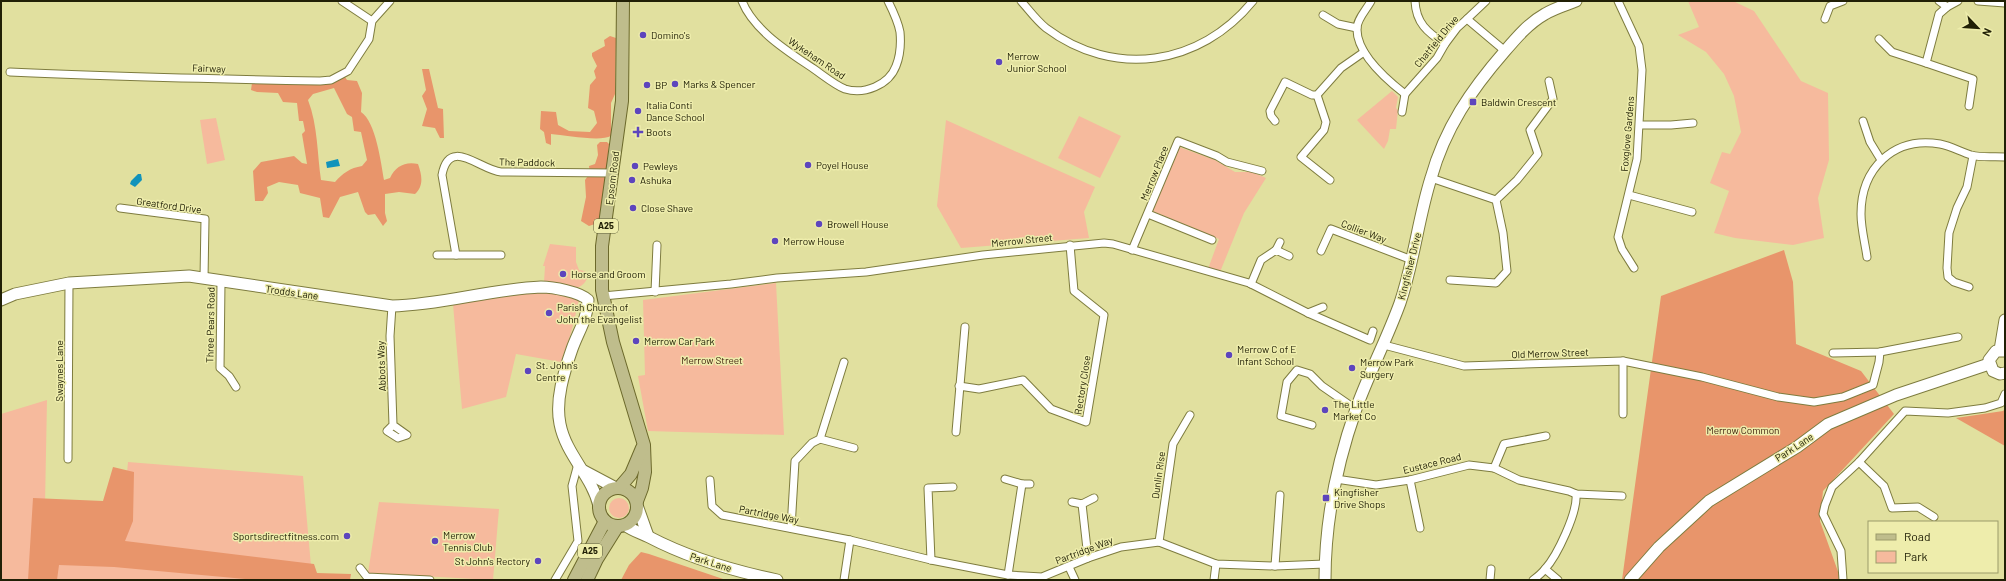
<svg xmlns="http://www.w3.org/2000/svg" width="2006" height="581" font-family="Barlow,sans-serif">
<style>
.green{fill:#f6ba9d}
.forest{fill:#e8956b;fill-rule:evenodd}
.water{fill:#1193bb}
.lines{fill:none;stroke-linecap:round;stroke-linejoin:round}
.street-casing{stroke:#7e7c3f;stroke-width:9}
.secondary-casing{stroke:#7e7c3f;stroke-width:13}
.primary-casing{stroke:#6c692b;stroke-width:14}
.street{stroke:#fff;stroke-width:7}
.secondary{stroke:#fff;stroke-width:11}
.primary{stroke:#bfbd8c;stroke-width:12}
.poi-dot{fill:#5d45bd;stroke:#eeedac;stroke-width:1.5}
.labels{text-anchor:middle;stroke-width:3;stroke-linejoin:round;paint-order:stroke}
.shield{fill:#eeedac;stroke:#5e5e38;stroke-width:1}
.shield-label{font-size:9px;font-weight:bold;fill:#212006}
.poi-label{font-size:10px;fill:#212006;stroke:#eeedac;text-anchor:start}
.street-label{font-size:10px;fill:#212006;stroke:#eeedac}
.park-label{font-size:10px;fill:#41200e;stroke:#eeedac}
</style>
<rect width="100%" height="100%" fill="#e1e09f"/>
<g class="green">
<path d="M1688,1H1733L1754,11L1801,81L1828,93L1829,160L1818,198L1824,238L1793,245L1735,238L1714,233L1729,191L1710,183L1722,152L1730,154L1741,132L1734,96L1724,74L1706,52L1678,35L1699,27Z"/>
<path d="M1392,91L1398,97L1396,108L1398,110L1396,129H1390L1388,141L1384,149L1357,120Z"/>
<path d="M1079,116L1121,136L1100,178L1058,158Z"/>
<path d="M216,118L225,160L207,164L200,120Z"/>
<path d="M946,120L1095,187L1084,212L1089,238L961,248L937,206Z"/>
<path d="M1179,147L1215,160L1235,172H1252L1266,178L1244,213L1220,272L1208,269L1219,239L1152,211Z"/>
<path d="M550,244L576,247V262L579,270L585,271L588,274C587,281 584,285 577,288L544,282L545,266H543Z"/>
<path d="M776,283L784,435L648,431L638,376L645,375L643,300Z"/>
<path d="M543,291L579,300L571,333L561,362L516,354L506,397L462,409L453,304L505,295H520L523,292Z"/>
<path d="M47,400L44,557L122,527L128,462L303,476L311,566L317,580H1V414Z"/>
<circle cx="619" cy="508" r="10"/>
<path d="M379,502L499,509L493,580L368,573Z"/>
</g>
<g class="forest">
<path d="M610,36L616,38L615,94L611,103V136C600,142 565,135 551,134V145L546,143L544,132L540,129L541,111L556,112L558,125L569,131L590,132L597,123L594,111L588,108L590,85L596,78L594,71L597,66L592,56V53L605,46L604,40Z"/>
<path d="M422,69H429L438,108L443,109L444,138H440L435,128L422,126L427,109L422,96L426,90Z"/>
<path d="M345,77L347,80L357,81L362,93L361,112C376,122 381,163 384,180L390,178C395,166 406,161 418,164C422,175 424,186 415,194L399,192L385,194V213L387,221L383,226L375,214L368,215L365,212L358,192L340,197L329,218L323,217L320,198L300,193L298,185L279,182L267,187L268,193L263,201H255L253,171L261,162L294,156L302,163L307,164L302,134L305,131L303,121H299L297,103L283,102L278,93L257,92L251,90L252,83C283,84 315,88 345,77ZM334,88L347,114L352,117L354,131L361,132L367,160L362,166C350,168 343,173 335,182L321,180C317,154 318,126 308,100L313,94Z"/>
<path d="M600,142H607L609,144L603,208L598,223L589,226L581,221L586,197L585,180L590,173L589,166L595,164L598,155L597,145Z"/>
<path d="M1784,250L1793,282L1796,344L1861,371L1894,414L1823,491L1820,521L1841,580H1622L1661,296Z"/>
<path d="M2005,409V446L1956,418L2003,411Z"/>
<path d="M113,467L134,472L133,521L125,541L314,564L317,573L351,574L350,580H257L114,567L59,565L57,580H28L33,498L103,501Z"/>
<path d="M641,552L649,554L726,580H621L629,565Z"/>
</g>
<g class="water">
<path d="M338,159L340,166L327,168L326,162Z"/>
<path d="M138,174H141L142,180L135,187L130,184L131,181Z"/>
</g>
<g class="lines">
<defs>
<g id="street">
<path d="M342,1L372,21"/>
<path d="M742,1C754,31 789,52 814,69C824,76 835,85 845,89C864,95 889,85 896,66C900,56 901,43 900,32C898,21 893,11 888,1"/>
<path d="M1021,1C1029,10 1037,21 1046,28C1114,79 1200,66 1253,1"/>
<path d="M1371,1C1367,9 1357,19 1357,28C1356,53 1387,80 1405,94"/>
<path d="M1415,1C1416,23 1427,32 1445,44"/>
<path d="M1618,1L1639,46L1642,70L1637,159L1618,237L1622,249L1634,268"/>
<path d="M1939,1L1947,7"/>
<path d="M1958,1L1947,7L1939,14L1926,63L1973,79L1969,106"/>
<path d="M1978,1L2005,3"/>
<path d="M1323,15L1338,24L1357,28"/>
<path d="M1467,19L1486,1"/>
<path d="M1825,19L1830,6L1843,1"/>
<path d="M1879,39L1892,52L1926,63"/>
<path d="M10,72C113,77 216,79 320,81L331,80L348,71L369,39L372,21L390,1"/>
<path d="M1405,94L1437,58L1445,44L1457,28L1467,19L1505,51"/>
<path d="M1317,95L1326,122L1324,130L1301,157L1330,180"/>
<path d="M1402,112L1405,94"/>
<path d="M1275,121L1271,116L1270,111L1285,82L1312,95H1317L1341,68L1364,52"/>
<path d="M1863,121L1870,142L1881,160"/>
<path d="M1640,125H1671L1693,123"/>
<path d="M1431,178L1496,200L1503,233L1507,271L1496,283L1450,280"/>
<path d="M1629,195L1692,212"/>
<path d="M1496,200L1517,180L1538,154L1530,130L1553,99L1549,81"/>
<path d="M120,208L205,219L204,279"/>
<path d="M1148,214L1212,240"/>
<path d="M1132,250L1178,141L1217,156L1227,162L1262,171"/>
<path d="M1276,250L1280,242"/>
<path d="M1321,251L1331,229L1412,260"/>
<path d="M437,255H456"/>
<path d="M501,255H456L442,175C449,136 480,170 501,172L612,173"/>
<path d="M1867,257C1865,243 1861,228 1861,214C1861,169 1893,136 1940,144C1951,146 1961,152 1971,155C1982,158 1994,156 2005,157"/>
<path d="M221,282L220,368L229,376L236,387"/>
<path d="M1251,284L1261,260L1276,250L1289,256"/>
<path d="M1969,287L1954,282L1948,277L1947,268L1949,233L1957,208L1967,187L1973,156"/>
<path d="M655,292L657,245"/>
<path d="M603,296L731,284L777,278L866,272L983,255L1104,243L1113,244L1249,283L1308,313L1370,340L1373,331"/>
<path d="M392,306L390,336L393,425L407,435L398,438L387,431L393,425"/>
<path d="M1308,313L1323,307"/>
<path d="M1384,345L1464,366L1623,361L1702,377L1778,397L1814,402L1843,397L1873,385L1879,362L1880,352"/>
<path d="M1833,353L1880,352L1958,337"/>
<path d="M1623,361V414"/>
<path d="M959,386L979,389L1023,380L1051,409L1086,422L1104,315L1074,291L1070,245"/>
<path d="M1312,425L1281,416L1287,382L1297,370L1310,374L1322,386L1348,404L1357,407"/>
<path d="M956,432L965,327"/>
<path d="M820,439L854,448"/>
<path d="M68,459L69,283"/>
<path d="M1859,462L1884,486L1892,508L1918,507L1934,517"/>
<path d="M1494,468L1504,444L1546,436"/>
<path d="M1005,479L1022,484H1030"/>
<path d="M1336,479L1376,485L1410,480L1469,465L1494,468L1519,480L1569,491L1576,494L1622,496"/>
<path d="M710,480L712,506L722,515L850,540"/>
<path d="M1410,480L1420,528"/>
<path d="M1072,502L1082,504L1094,498"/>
<path d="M1082,504L1088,558"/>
<path d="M791,528L795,461L812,443L820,439L844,362"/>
<path d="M1159,542L1173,444L1190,415"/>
<path d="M931,560L928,488L953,487"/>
<path d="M1275,566L1280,495"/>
<path d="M1069,567L1075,580"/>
<path d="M360,568L367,577L430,580"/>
<path d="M1545,569L1558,580"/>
<path d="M1008,575L1022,484"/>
<path d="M555,580L578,541L572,486L578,464"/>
<path d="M844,580L850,540L931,560L1008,575L1042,577L1088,558L1121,547L1159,542L1216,564L1275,566L1325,564"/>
<path d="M1214,580L1216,564"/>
<path d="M1490,580L1491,569"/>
<path d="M1533,580C1537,577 1542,573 1545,569C1557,556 1578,512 1576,494"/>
<path d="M1843,580L1841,551L1823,514L1825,505L1832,487L1859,462L1905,411L1948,413L1985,408L2001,403L2005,394"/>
</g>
<g id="secondary">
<path d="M1,300L15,294L69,283L189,276L392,306C442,305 491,289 541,287C553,287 580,292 588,300C588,318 578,332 572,349C564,372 555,400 560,424C566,455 592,476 599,506"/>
<path d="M2000,350L2005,320"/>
<path d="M2005,351H1996L1989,360L1993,371L2000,374L2005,373"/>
<path d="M584,471L616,488"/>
<path d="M638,508L648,536"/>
<path d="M625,525C633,531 641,533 649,537C689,558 734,571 777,580"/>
<path d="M1325,580C1325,522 1337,463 1356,409C1369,373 1387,339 1400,303C1414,262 1418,219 1431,178C1445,128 1471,90 1505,51C1517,37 1529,23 1545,14C1555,8 1566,5 1576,1"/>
<path d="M1630,580L1659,547L1709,501L1797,447L1828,424L1896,395L1989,364"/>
</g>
<g id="primary">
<path d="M623,1L622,101L602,246V290L613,342L644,445L645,472L642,488L637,501"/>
<circle cx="618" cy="507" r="19"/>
<path d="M619,488L631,474L642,448"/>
<path d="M574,580L605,521"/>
<path d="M587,580L597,559L617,527"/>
</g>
</defs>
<use href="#street" class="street-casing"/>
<use href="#secondary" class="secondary-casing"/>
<use href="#primary" class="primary-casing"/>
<use href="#street" class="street"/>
<use href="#secondary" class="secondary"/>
<use href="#primary" class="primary"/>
</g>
<g class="poi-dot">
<circle cx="643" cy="35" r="4"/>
<circle cx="999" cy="62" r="4"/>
<circle cx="675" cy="84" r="4"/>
<circle cx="647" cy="85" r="4"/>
<rect x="1469" y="98" width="8" height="8" rx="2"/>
<circle cx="638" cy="111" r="4"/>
<path d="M636 126h4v4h4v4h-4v4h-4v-4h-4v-4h4z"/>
<circle cx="808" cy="165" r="4"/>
<circle cx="635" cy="166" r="4"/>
<circle cx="632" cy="180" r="4"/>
<circle cx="633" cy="208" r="4"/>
<circle cx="819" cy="224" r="4"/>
<circle cx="775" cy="241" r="4"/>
<circle cx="563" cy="274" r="4"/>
<circle cx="549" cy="313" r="4"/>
<circle cx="636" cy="341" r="4"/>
<circle cx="1229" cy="355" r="4"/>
<circle cx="1352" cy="368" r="4"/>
<circle cx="528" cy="371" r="4"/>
<circle cx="1325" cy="410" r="4"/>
<rect x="1322" y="494" width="8" height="8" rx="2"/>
<circle cx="347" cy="536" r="4"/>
<circle cx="435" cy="541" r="4"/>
<circle cx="538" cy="561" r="4"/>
</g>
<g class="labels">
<g class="shield">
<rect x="594" y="219" width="24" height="14" rx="3"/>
<rect x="578" y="544" width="24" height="14" rx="3"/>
</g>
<g class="shield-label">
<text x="606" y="229">A25</text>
<text x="590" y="554">A25</text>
</g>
<g class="poi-label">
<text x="651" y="39">Domino's</text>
<text x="1007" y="60">Merrow<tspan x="1007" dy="12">Junior School</tspan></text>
<text x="683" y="88">Marks &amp; Spencer</text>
<text x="655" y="89">BP</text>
<text x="1481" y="106">Baldwin Crescent</text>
<text x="646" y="109">Italia Conti<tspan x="646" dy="12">Dance School</tspan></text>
<text x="646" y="136">Boots</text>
<text x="816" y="169">Poyel House</text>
<text x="643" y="170">Pewleys</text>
<text x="640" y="184">Ashuka</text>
<text x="641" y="212">Close Shave</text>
<text x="827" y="228">Browell House</text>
<text x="783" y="245">Merrow House</text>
<text x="571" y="278">Horse and Groom</text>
<text x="557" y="311">Parish Church of<tspan x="557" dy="12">John the Evangelist</tspan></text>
<text x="644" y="345">Merrow Car Park</text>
<text x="1237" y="353">Merrow C of E<tspan x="1237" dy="12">Infant School</tspan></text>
<text x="1360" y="366">Merrow Park<tspan x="1360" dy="12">Surgery</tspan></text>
<text x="536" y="369">St. John's<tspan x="536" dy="12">Centre</tspan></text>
<text x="1333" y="408">The Little<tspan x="1333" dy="12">Market Co</tspan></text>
<text x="1334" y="496">Kingfisher<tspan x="1334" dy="12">Drive Shops</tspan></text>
<text x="443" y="539">Merrow<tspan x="443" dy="12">Tennis Club</tspan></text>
<text x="339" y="540" text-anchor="end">Sportsdirectfitness.com</text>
<text x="530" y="565" text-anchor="end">St John's Rectory</text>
</g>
<g class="street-label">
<text transform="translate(1436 41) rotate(-51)" y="4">Chatfield Drive</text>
<text transform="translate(817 58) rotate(34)" y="4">Wykeham Road</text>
<text transform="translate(209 68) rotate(2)" y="4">Fairway</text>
<text transform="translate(1627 134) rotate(-85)" y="4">Foxglove Gardens</text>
<text transform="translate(527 162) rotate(1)" y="4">The Paddock</text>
<text transform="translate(1154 173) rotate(-68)" y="4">Merrow Place</text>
<text transform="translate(612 178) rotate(-83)" y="4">Epsom Road</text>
<text transform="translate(169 205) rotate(8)" y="4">Greatford Drive</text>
<text transform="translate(1364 231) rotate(21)" y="4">Collier Way</text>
<text transform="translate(1022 240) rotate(-6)" y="4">Merrow Street</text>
<text transform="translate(1409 266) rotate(-76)" y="4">Kingfisher Drive</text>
<text transform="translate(292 292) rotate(8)" y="4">Trodds Lane</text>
<text transform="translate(210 325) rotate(-89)" y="4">Three Pears Road</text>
<text transform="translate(1550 353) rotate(-2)" y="4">Old Merrow Street</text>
<text transform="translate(381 366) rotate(-92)" y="4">Abbots Way</text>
<text transform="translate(59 371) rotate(-90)" y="4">Swaynes Lane</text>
<text transform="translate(1082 385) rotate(-81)" y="4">Rectory Close</text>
<text transform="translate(1794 447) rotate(-33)" y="4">Park Lane</text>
<text transform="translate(1432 463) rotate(-14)" y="4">Eustace Road</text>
<text transform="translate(1158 475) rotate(-82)" y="4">Dunlin Rise</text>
<text transform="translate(769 514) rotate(11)" y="4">Partridge Way</text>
<text transform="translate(1084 550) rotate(-21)" y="4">Partridge Way</text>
<text transform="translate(711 562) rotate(17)" y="4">Park Lane</text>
</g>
<g class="park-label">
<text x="712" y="364">Merrow Street</text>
<text x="1743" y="434">Merrow Common</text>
</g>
</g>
<rect width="2006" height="581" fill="none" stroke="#212006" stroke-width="4"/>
<rect x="1868" y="521" width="130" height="52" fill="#eeedac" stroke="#9c9b6a"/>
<rect x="1876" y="534" width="20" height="6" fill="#bfbd8c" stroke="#9c9b6a"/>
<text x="1904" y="541" font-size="12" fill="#212006">Road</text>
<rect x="1876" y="551" width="20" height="12" fill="#f6ba9d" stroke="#9c9b6a"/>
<text x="1904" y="561" font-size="12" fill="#212006">Park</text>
<g transform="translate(1978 28) rotate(115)" stroke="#eeedac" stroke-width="3" paint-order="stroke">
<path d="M0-3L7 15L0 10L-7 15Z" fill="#212006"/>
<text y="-6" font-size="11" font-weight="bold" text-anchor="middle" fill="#212006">N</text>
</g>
</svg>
